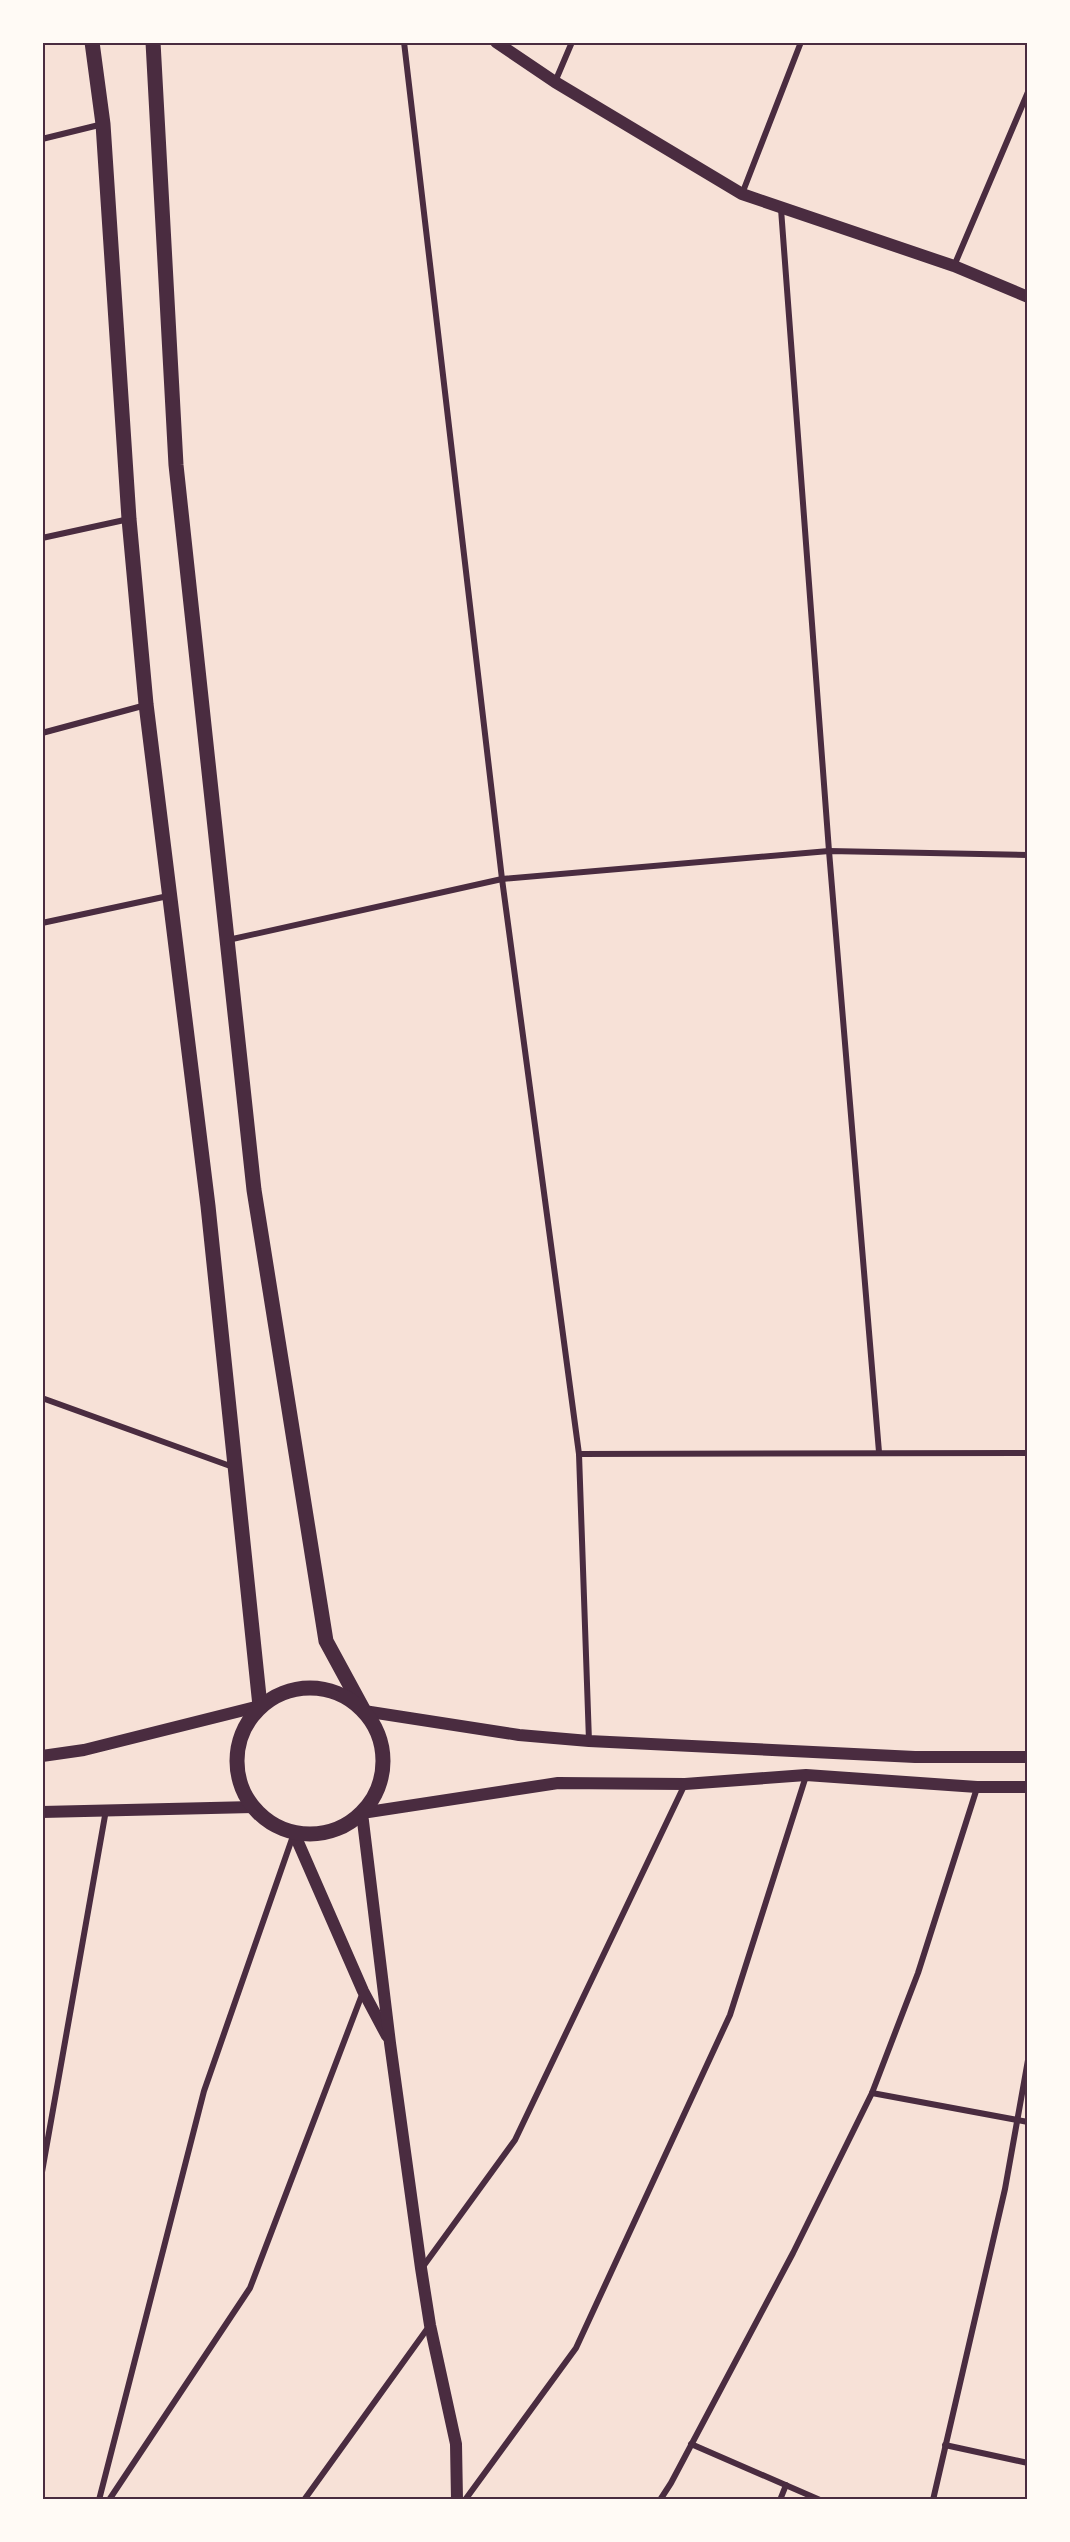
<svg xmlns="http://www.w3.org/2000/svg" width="1070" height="2542" font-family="Inter,sans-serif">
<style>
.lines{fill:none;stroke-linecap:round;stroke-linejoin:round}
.minor{stroke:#4a2c40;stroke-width:6}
.secondary{stroke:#4a2c40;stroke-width:12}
.primary{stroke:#4a2c40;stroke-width:15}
.neatline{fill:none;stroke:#4a2c40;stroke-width:2}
</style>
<rect width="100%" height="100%" fill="#f7e1d7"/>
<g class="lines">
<g class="minor">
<path d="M404,42L502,879L579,1454L589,1741"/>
<path d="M555,82L572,42"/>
<path d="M42,139L103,124"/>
<path d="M742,194L801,42"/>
<path d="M781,209L829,851L879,1452"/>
<path d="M954,266L1028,92"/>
<path d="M42,538L129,519"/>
<path d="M42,733L146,705"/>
<path d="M42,923L168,896"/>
<path d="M228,940L502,879L829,851L1028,855"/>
<path d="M42,1398L233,1467"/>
<path d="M579,1454L1028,1453"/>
<path d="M872,2093L1028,2122"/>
<path d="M42,2172L106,1810"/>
<path d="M422,2268L515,2140L685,1784"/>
<path d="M691,2444L820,2500"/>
<path d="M945,2445L1028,2463"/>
<path d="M99,2500L204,2091L293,1836"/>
<path d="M109,2500L250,2288L363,1992"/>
<path d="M304,2500L430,2325"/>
<path d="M465,2500L576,2348L730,2015L806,1776"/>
<path d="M660,2500L671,2483L793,2253L872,2093L918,1973L977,1788"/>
<path d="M780,2500L786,2485"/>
<path d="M933,2500L1005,2189L1028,2060"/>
</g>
<g class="secondary">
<path d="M496,42L555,82L742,194L954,266L1028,297"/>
<path d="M364,1711L519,1735L589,1741L915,1757H1028"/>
<path d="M42,1756L84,1750L260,1706"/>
<path d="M42,1812L253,1807"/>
<path d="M294,1833L363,1991L387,2036"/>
<path d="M457,2500L456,2444L430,2325L421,2268L390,2043L362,1813L558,1783L685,1784L806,1775L977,1787H1028"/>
</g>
<g class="primary">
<path d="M92,42L103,124L129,519L146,704L208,1206L260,1706"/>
<path d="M153,42L176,465L254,1190L326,1641L364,1711"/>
<circle cx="310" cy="1761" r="73"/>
</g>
</g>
<rect width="1070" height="2542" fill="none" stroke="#fffaf5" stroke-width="87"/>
<rect x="44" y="44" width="982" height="2454" class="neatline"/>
</svg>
